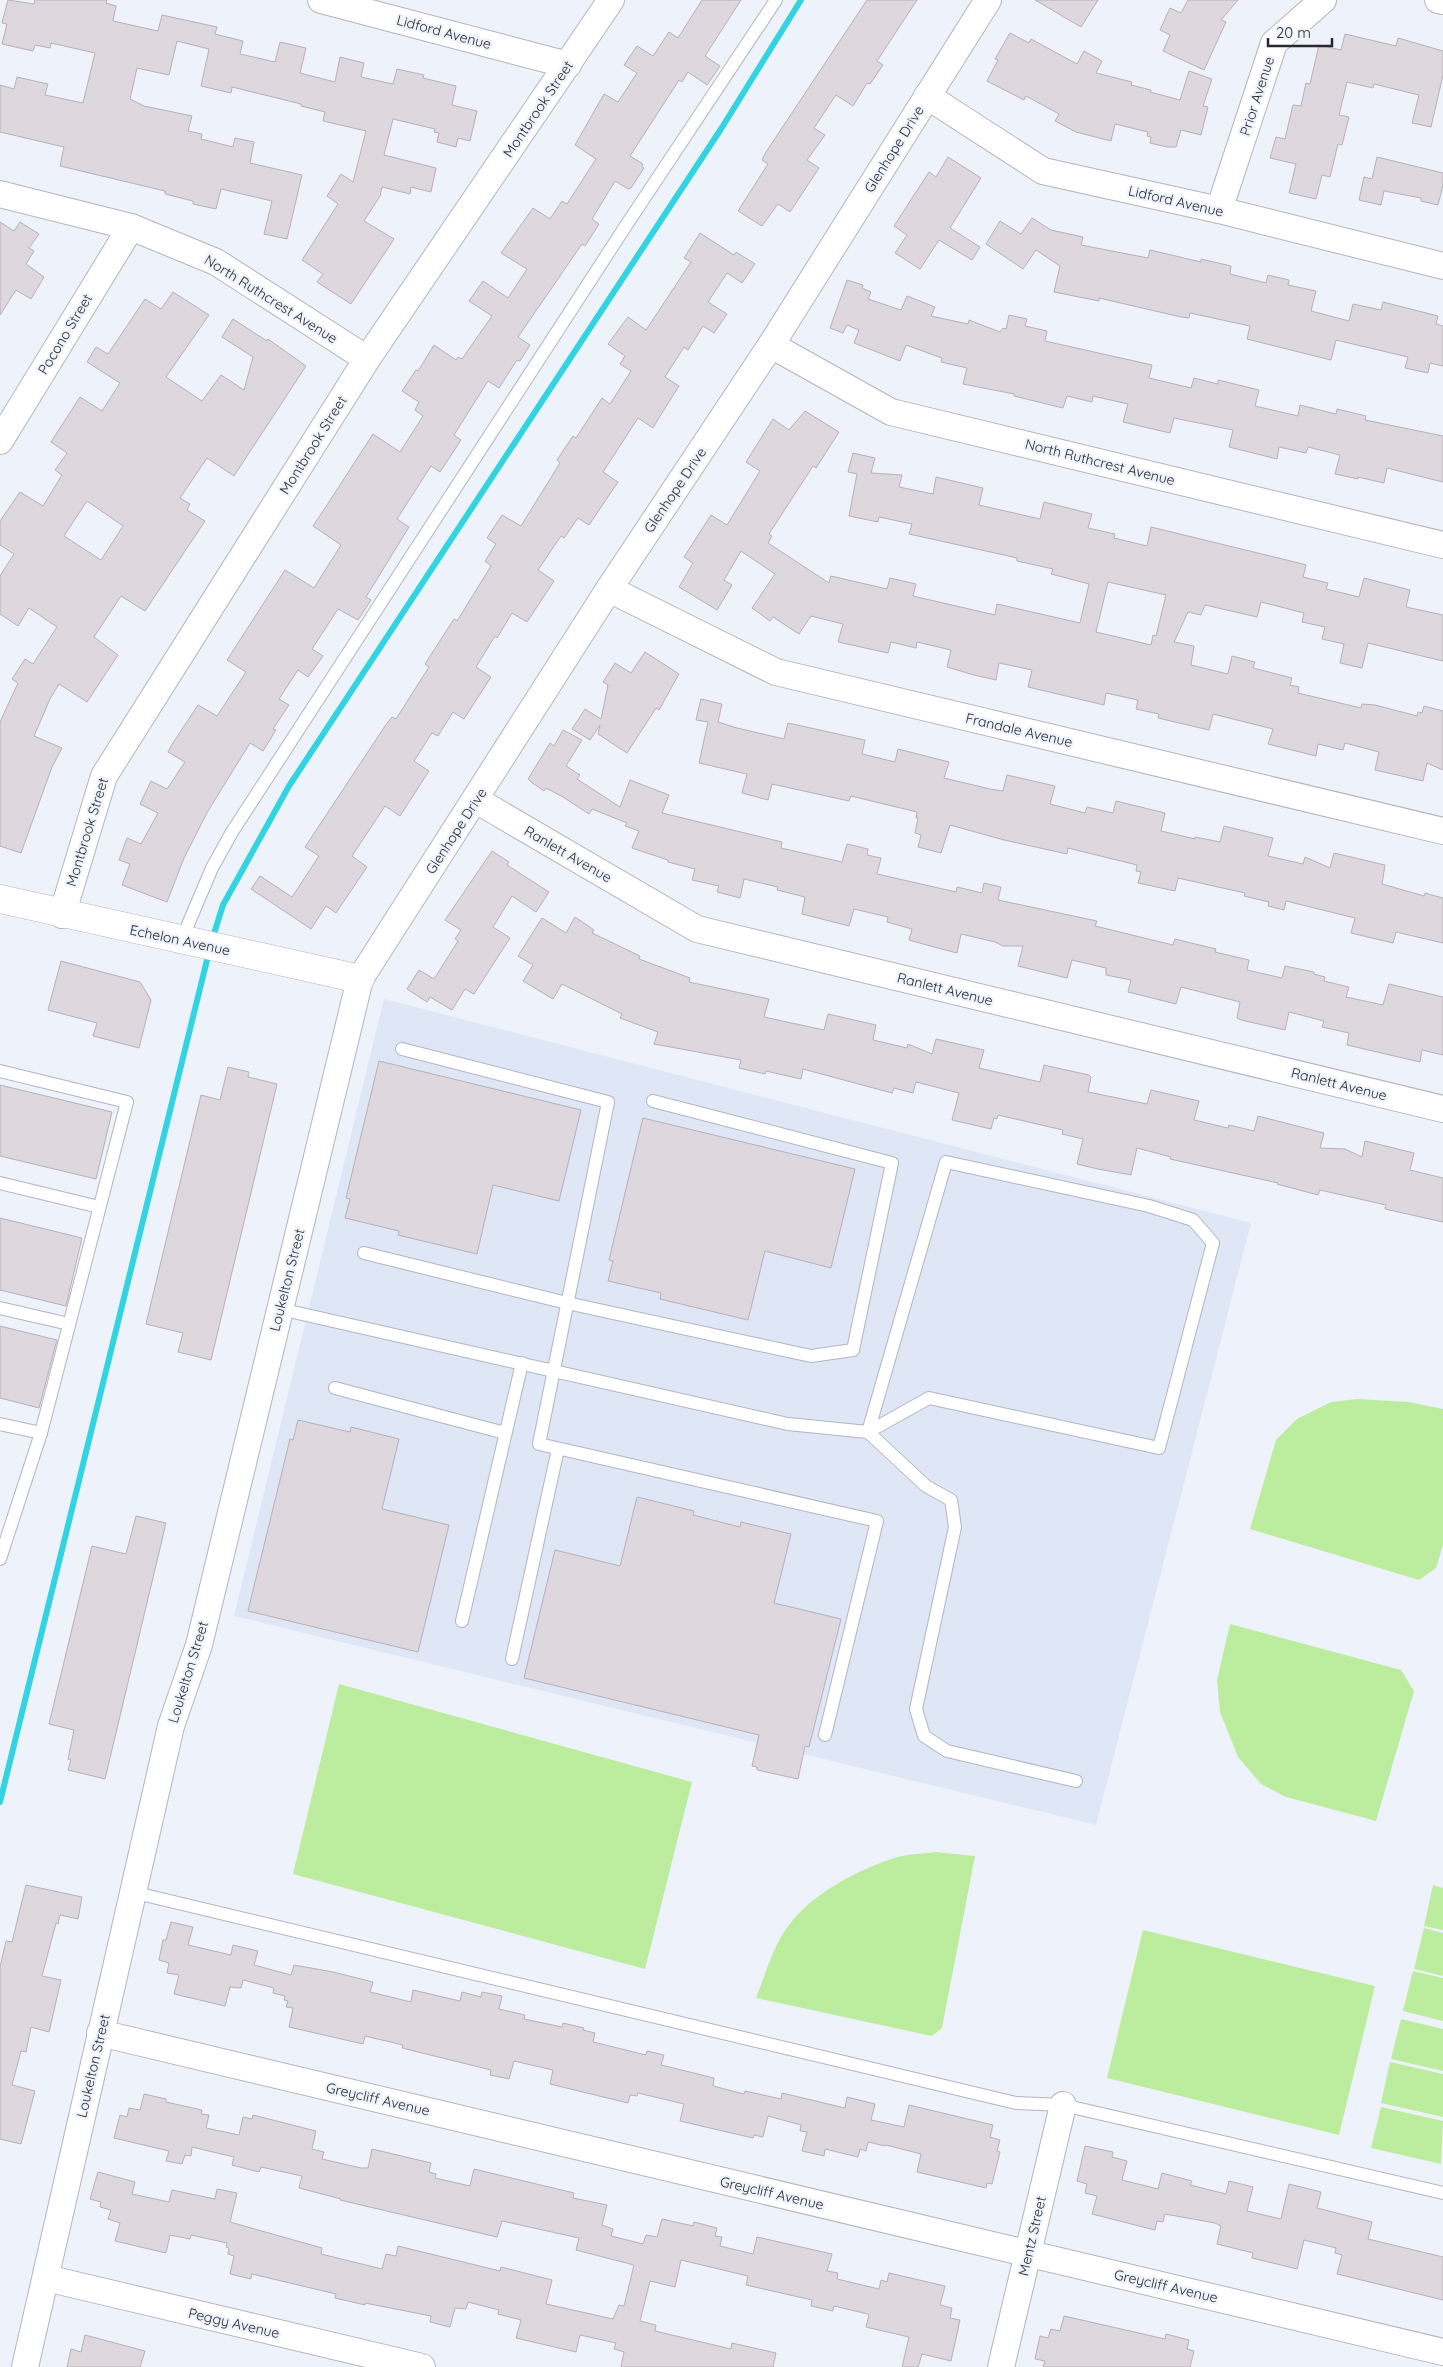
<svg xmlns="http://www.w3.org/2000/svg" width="1443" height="2367" font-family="Quicksand,sans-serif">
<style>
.built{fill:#dfe6f6}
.green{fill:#bced9f}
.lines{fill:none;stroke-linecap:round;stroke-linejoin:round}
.stream{stroke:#33d3e1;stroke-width:6}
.building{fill:#dfd7de;stroke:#b7b0b7;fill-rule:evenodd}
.lane-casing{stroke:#b1b5bd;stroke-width:14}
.street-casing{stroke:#b1b5bd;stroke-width:28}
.secondary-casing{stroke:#b1b5bd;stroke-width:29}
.lane{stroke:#fff;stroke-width:12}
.street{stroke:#fff;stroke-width:26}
.secondary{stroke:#fff;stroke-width:28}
.labels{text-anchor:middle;stroke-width:4.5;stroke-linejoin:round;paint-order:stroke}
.street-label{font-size:14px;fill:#282a2d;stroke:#eef2fb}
</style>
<rect width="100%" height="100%" fill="#eef2fb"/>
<path class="built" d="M384,999L1251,1223L1096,1825L234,1616Z"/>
<g class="green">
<path d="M1357,1399L1409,1402L1443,1409V1545L1436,1568L1419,1580L1250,1529L1276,1440L1297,1419L1331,1402Z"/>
<path d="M1230,1624L1401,1670L1414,1691L1376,1821L1286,1797L1261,1784L1238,1757L1220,1712L1217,1680Z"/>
<path d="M339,1684L692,1782L645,1969L293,1874Z"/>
<path d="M935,1852L975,1856L942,2028L932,2036L756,1998C766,1974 773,1945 789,1925C813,1893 856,1871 894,1858C906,1854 922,1854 935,1852Z"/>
<path d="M1433,1885L1443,1888V1930L1424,1926Z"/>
<path d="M1424,1928L1443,1933V1976L1414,1969Z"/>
<path d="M1143,1930L1375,1986L1339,2135L1107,2078Z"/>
<path d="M1413,1971L1443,1978V2021L1403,2011Z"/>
<path d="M1401,2019L1443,2029V2071L1391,2059Z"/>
<path d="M1390,2062L1443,2074V2117L1381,2103Z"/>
<path d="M1381,2107L1443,2121L1441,2164L1371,2148Z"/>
</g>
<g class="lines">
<g class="stream">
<path d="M212,940L223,905L289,786L721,129L801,0"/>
<path d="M0,1802L209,952"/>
</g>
</g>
<g class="building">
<path d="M8,0L34,4L35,0H107L106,3L116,6L113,21L158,31L162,15L217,27L215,34L243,41L240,54L275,62L280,42L306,48L300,73L335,82L340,57L364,63L361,77L393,84L397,69L424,75L423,78L456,86L452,105L477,111L470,141L458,138L456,147L437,142L439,133L434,132L435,129L393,119L384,155L436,168L431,192L411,187L410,194L382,187L380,196L364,221L394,239L351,304L317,282L323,274L302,260L338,204L327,196L341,174L353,182L366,131L323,121L325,112L301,106V104L232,87L231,93L201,86L209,49L177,41L169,75L137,68L130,99L144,106L192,116L188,131L202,134L201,139L233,147L235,138L254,142L250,163L302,175L287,239L264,234L272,201L221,189L216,209L193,204V201L165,194V191L60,166L64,147L0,132V85L14,89L17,77L48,84L45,95L83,103L95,53L51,43L50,48L35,45L33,51L2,44L7,24L2,23Z"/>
<path d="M702,0H741L705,56L720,66L707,85L688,72L682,82L679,80L630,156L643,164L642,166L644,168L631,188L628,189L615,181L592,219L599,224L585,246L582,244L518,337L530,345L520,361L517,360L499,388L488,381L454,435L461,440L440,472L431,466L397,519L409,527L366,597L371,600L358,620L338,609L312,649L323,656L308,677L298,670L279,699L289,705L273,729L276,730L263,751L250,743L208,811L184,858L167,902L122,885L130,864L119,860L127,838L141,844L158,813L140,804L151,781L167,789L185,762L168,752L171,746L198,705L217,716L246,672L227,660L285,570L314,588L341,545L313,526L327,505L373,434L400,452L423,416L415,410L419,402L402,391L416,370L418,371L434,345L456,360L458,357L462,359L492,316L469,301L483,281L508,298L527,269L501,253L533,208L550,219L562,201L567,204L596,159L575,145L604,94L618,102L637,73L624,65L637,46L653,56L669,32L678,38Z"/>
<path d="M867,0H917L877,61L883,65L870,84L867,83L853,106L836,95L814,128L825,135L807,160L819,168L790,212L778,204L762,226L738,211L768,164L762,160L766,152Z"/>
<path d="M1035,0H1098L1081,27Z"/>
<path d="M1188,0H1238L1221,20L1226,22L1204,70L1163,51L1170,35L1160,30L1170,8L1181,13Z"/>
<path d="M1010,33L1029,43L1031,39L1077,64L1084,51L1102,61L1096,73L1132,82L1131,85L1151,90L1150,92L1180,100L1189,71L1212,79L1203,106L1208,107L1201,135L1181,130L1176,147H1167L1150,143L1151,137L1147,136L1148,132L1115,124L1111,141L1076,132L1055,121L1059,114L1026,96L1024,100L987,81L998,60L995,59Z"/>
<path d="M1345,34L1396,46L1398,38L1443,51V75L1431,127L1412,123L1419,95L1374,84L1373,88L1347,82L1339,115L1349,117L1342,145L1338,144L1330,177L1322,175L1316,199L1289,193L1296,164L1270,158L1276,137L1285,139L1293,105L1301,106L1306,83L1310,84L1319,45L1341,50Z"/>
<path d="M948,157L981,178L950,228L980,247L972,260L939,240L920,269L895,253L907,235L894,226L929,172L936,177Z"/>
<path d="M1377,157L1443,173V185L1438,205L1421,201V198L1384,191L1381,205L1359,200L1364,177L1372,179Z"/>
<path d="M1032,218L1051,230L1083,237L1081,245L1148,258L1150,250L1201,262V259L1231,266L1230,274L1266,283L1268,275L1289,280L1288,285L1316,291L1311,311L1349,321L1353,304L1381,310L1383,302L1438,316L1436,324L1443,326V366L1430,363L1428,373L1405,368L1408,357L1336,340L1331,360L1247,339L1250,326L1190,313L1189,318L1181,317L1099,298V301L1054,292L1060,266L1036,250L1023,269L986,244L1000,221L1021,234Z"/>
<path d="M0,222L14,231L20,222L39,234L29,248L34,251L26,264L44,277L31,299L16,290L0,315Z"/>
<path d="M700,233L734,255L736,252L755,264L742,283L727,273L708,302L727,314L714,333L703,326L688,350L684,347L665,377L679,386L662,413L653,428L638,418L603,472L618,482L589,525L578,518L564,538L561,536L538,570L554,581L527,622L512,613L497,638L495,636L476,667L491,677L464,719L453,712L438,736L432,733L414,761L429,771L400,816L385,806L352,856L367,867L336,913L326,906L311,929L251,889L260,876L292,897L319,856L305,847L385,726L392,717L396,719L429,667L425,664L454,619L457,621L491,566L485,561L496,544L487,538L502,515L521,526L560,463L557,460L573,436L576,438L602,398L610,404L631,371L620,364L625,356L608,344L628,317L646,330L691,262L684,258Z"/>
<path d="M847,280L863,285L862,288L871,292L868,299L901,310L907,296L935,307L931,316L968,324L969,320L1000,332L1003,328L1006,329L1009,315L1027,319L1025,326L1047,331L1045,341L1152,365L1149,378L1191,388L1194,378L1218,384V380L1259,390L1255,406L1298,416L1300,405L1336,414L1337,409L1366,416L1365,420L1443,436V482L1387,468L1384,483L1358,477V479L1335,474L1340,455L1308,447L1306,453L1279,447L1277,459L1229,447L1233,430L1174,418L1170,433L1123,422L1128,404L1093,396L1092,402L1067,396L1063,408L1014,396V394L963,384L967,368L941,362L942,358L906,345L900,361L854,343L859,330L847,325L843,333L830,328Z"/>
<path d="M173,292L209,315L166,377L202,401L221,375L244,390L253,357L222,337L233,319L267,341L268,339L306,366L234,476L207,458L180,498L190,504L187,510L205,521L145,611L121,596L94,637L118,655L87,702L59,684L50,699L34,736L62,748L52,767L21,853L0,846V722L18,683L12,679L25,659L33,664L57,627L29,608L18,626L0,614V576L14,554L0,545V521L20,492L43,506L62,475L55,470L67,453L51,442L80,397L102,411L120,383L87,362L96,347L108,354L145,299L161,309ZM87,501L123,526L101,560L64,536Z"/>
<path d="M805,411L839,432L816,468L813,466L769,534L772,536L768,543L829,583L831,576L887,589L890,578L916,584L913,596L995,615L997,604L1080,623L1089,584L1051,574L1053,569L1017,561V558L1004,555L909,534L912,524L879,517L878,522L849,516L857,474L848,472L853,453L875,458L871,473L902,475L899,487L933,494L936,477L983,488L979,505L1040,519L1044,502L1092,514L1088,528L1115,534L1114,538L1147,546L1151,527L1303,564L1306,565L1303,577L1328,583L1326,589L1359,597L1364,578L1410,590L1406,607L1443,615V661L1368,643L1362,668L1340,663L1344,644L1322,639L1325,627L1302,622L1304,613L1261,602L1257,617L1205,605L1201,615L1188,612L1174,642L1194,646L1191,665L1228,674L1232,656L1255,662L1253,668L1292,678L1290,685L1299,687L1298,693L1361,708L1362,704L1375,705L1417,716L1418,712L1422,713L1424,706L1443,711V770L1427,763L1423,781L1375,770L1379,752L1345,743L1343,750L1318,744L1316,756L1268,744L1273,729L1213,714L1209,730L1158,718L1159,714L1136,709L1138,700L1106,693L1104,705L1028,687L1032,670L999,663L996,680L974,675L947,667L951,650L917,642L916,648L891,642L888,653L838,642L843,624L811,616L799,634L773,617L770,621L752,608L775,574L741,551L724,580L732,585L717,610L679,587L693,563L684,557L711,515L727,525L760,471L746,462L773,419L789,430ZM1108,582L1166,595L1156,636L1153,635L1151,645L1096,632Z"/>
<path d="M645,652L679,674L659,710L656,708L627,753L598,734L600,725L590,740L572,729L585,709L601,719L608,685L603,682L615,663L631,673Z"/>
<path d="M701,699L722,704L718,722L737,728L784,739L788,723L865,740L862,754L895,762L898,749L949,762L944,778L990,789L1003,791L1007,775L1055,786L1050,804L1085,813L1087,807L1113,813L1116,801L1165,813L1161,831L1195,839V837L1220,842L1224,826L1273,838L1268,856L1303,864L1305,857L1330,868L1334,853L1385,865L1382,884L1424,896L1425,893L1443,898V943L1396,932L1393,943L1351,933L1355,918L1286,901L1284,910L1268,906L1269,902L1244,896L1245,893L1178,878L1175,891L1138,883L1141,872L1136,871L1137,865L1068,848L1067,854L1004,840L950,825L941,853L918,847L921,835L915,833L918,818H916L917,812L851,796L849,801L772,784L768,800L742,793L747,774L699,763L708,722L696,720Z"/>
<path d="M563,730L582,740L566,766L580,775L577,779L620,807L630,780L669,795L662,813L782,842L781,848L842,862L847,844L868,849L867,855L881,858L877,874L956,892L957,887L982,893L984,883L1001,887L998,900L1097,921L1095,926L1173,945L1175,939L1216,949L1215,952L1249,960L1247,970L1282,978L1285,966L1314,972V974L1325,977L1324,981L1349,987L1346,997L1383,1005L1389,984L1443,997V1055L1422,1050L1420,1062L1347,1045L1349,1033L1322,1027L1324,1021L1289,1012L1285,1030L1241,1020L1237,1018L1240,1002L1181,987L1176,1004L1128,992L1131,980L1106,975V968L1072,960L1067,978L1018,966L1023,946H1003L995,942L961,934L957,953L934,947L909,940L912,929L887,922L888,917L854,909L849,926L806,915L802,914L805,897L777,890L778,887L744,879L740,898L717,892L719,886L692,880L695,869L668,862V860L632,848L639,831L625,826L627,823L592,809L589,814L563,797L546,788L544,791L531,782L528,779L550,743L554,746Z"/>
<path d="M492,851L509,862L507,865L549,892L536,912L512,896L493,927L510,938L474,994L465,989L452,1010L430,997L427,1002L407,989L419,970L434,979L458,941L455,939L461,930L445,920Z"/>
<path d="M575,917L594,930L592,933L640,956L639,959L690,978L689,982L769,999L764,1017L824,1030L828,1014L876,1025L873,1040L907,1048L908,1044L932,1054L936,1039L984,1050L979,1068L1040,1082L1044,1065L1048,1066L1089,1075L1091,1077L1088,1092L1147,1104L1151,1090L1199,1101L1194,1120L1228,1128L1229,1125L1254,1131L1258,1116L1324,1133L1320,1148L1345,1149L1362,1157L1365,1141L1414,1153L1410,1170L1443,1178V1222L1385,1209L1386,1205L1320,1190L1318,1195L1277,1184L1278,1183L1170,1159L1171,1157L1137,1148L1131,1175L1098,1169L1077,1164L1083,1139L1062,1134L1063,1130L998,1115L997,1119L994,1118L991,1129L952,1120L959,1093L916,1082L913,1093L894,1088L892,1093L803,1069L801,1079L766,1071L765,1074L739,1068L741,1060L654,1044L658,1032L620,1018L622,1014L562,984L553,999L523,981L533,965L518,956L542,918L566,933Z"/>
<path d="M61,961L140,982L151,1000L139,1048L93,1036L97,1023L48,1010Z"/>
<path d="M379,1061L581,1110L559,1201L493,1185L477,1254L398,1235L399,1231L345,1218L350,1199L346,1198Z"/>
<path d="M228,1067L249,1072L248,1077L277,1084L211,1360L178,1352L183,1333L146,1324L201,1095L220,1100Z"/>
<path d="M0,1085L112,1112L96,1179L0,1156Z"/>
<path d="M643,1118L855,1169L831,1268L765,1251L748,1320L660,1299L661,1293L608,1281L613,1261L609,1260Z"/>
<path d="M0,1218L82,1238L66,1306L0,1290Z"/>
<path d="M0,1326L57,1340L39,1408L0,1398Z"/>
<path d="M298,1420L350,1432L351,1427L399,1439L382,1509L449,1525L418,1652L248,1611L290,1439L293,1440Z"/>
<path d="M637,1497L694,1511L693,1515L740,1527L741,1522L791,1534L774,1603L841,1619L809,1747L805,1746L798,1779L757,1770V1767L752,1766L759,1735L524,1678L555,1550L620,1566Z"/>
<path d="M136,1516L166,1523L105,1779L68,1770L71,1760L68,1759L74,1730L49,1724L92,1546L126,1554Z"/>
<path d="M26,1885L82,1897L78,1919L60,1915L58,1924L56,1923L42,1976L61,1980L49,2032L31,2027L26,2052L21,2051L12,2085L35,2091L21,2144L0,2139V1967L6,1941L12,1942Z"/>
<path d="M171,1922L193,1927L188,1945L231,1955L233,1945L258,1951L254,1965L291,1975L294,1965L333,1972L373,1982L370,1992L411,2002L413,1990L460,2001L462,1992L481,1997L482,1992L502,1996L499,2009L525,2015L524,2019L562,2027L563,2023L584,2028L583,2030L595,2033L593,2042L646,2055L647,2051L664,2055L661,2065L714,2078L713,2086L744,2094L745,2091L781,2099L782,2093L845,2108L847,2097L875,2104L871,2120L904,2127L909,2105L993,2125L990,2137L1000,2140L997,2151L1000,2152L992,2184L987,2183L986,2188L917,2172L921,2154L886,2145L885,2146L868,2142L866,2151L860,2149L858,2157L825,2149L824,2156L802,2151L807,2132L800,2131L801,2125L768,2116L763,2137L754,2135L753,2138L680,2121L684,2104L638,2093L637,2096L630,2095L628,2103L550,2084L553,2070L514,2061L509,2079L490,2075L491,2070L402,2048L403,2045L365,2036L363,2044L289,2027L293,2008L286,2007L288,2001L284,2000L285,1996L273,1993L274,1988L243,1980L241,1988L230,1987L225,2006L174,1994L179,1975L167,1973L169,1963L159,1960L163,1940H166Z"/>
<path d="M144,2094L166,2099V2102L202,2110L201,2114L209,2115L206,2128L239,2135L243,2117L252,2119L253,2115L316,2131L312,2149L324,2152L322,2159L361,2168H368L372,2149L431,2163L429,2172L436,2174L435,2178L470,2186L474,2169L574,2193L573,2198L607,2205L602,2225L613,2229L611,2236L643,2244L646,2235L657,2237L662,2219L693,2226L694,2222L717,2228L715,2236L722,2237L720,2246L753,2254L757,2237L832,2254L827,2271L838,2273L837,2279L879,2289L881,2280L887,2282L889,2273L945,2286L940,2305L952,2308L950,2318L960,2320L951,2361L922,2354L918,2367H902L909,2337L866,2327L869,2315L868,2314L834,2306L833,2311L811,2306L812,2300L746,2285L748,2276L681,2260L675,2287L650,2281L640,2321L656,2325L655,2331L731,2349L732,2343L776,2353L773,2367H621L624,2352L614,2349L616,2343L580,2335L576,2352L516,2338L521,2320L498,2314L499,2310L468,2302L466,2309L455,2308L450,2327L430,2322L431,2316L365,2303V2305L335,2298L336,2294L252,2274L251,2279L230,2274L234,2256L228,2254L229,2248L226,2247L227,2243L191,2235L190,2239L170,2235L166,2253L115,2241L120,2223L108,2219L111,2210L100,2207L101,2202L90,2199L98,2172L135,2182L132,2194L169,2202L172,2190L215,2199L217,2189L237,2193L230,2222L322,2248L321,2254L382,2269L386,2254L396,2256L398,2246L500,2271L501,2267L552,2280L546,2304L613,2319L619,2305L624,2306L634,2265L576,2250L579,2238L502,2221L497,2237L340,2200L341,2199L299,2188L302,2176L261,2167L259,2172L232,2165L234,2157L192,2147L191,2156L185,2155L182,2164L166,2161L169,2151L114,2138L120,2115L127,2117L129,2108L140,2110Z"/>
<path d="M1085,2146L1113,2152L1112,2157L1127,2161L1122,2180L1158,2189L1162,2173L1192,2181L1190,2185L1226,2194L1229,2181L1253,2187L1247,2211L1281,2219L1289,2184L1321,2192L1317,2208L1372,2222L1368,2239L1443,2257V2300L1337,2274L1342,2255L1335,2253L1336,2248L1304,2240L1297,2269L1252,2258L1253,2253L1217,2244L1221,2226L1215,2223L1165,2214L1163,2222L1157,2221L1155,2230L1092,2214L1097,2196L1085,2193L1087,2184L1077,2181Z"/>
<path d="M1064,2316L1165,2339L1166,2334L1189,2340L1187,2349L1194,2351L1190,2367H1043L1045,2361L1035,2359L1040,2336L1048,2338L1051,2329L1060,2331Z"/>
<path d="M85,2335L145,2351L140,2367H67L71,2349L81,2352Z"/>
</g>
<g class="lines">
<defs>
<g id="lane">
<path d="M181,941L212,868L232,832L627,224L776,0"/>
<path d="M402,1049L608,1102L539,1444L877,1521L825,1735"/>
<path d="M0,1071L127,1102L41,1433"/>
<path d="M0,1183L99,1207"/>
<path d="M364,1253L567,1303L811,1356L853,1350L892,1163L653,1101"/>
<path d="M0,1308L69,1324"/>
<path d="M280,1309L788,1424L868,1432L929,1398L1159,1448L1213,1243L1193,1220L1149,1206L946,1162L868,1432"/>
<path d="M335,1388L505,1433"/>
<path d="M0,1424L41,1433L0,1559"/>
<path d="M868,1432L926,1486L951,1500L955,1527L916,1709L924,1736L947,1751L1076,1781"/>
<path d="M462,1621L522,1363"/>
<path d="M512,1659L558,1449"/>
<path d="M132,1892L1016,2103L1063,2105L1443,2193"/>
</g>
<g id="street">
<path d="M321,0L568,65"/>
<path d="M1438,0L1443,1"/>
<path d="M927,96L1043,171L1219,210L1443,266"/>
<path d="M0,194L131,227L216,262L367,359"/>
<path d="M1219,210L1274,43L1323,0"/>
<path d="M771,345L891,412L1443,545"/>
<path d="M0,441L131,227"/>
<path d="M609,589L776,672L1443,831"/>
<path d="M476,800L697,929L1443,1109"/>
<path d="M62,915L104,776L367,359L611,0"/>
<path d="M100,2033L1443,2352"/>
<path d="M46,2278L422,2367"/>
<path d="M25,2367L171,1726L199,1645L360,979L609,589L771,345L988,0"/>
<path d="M1001,2367L1063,2105"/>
</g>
<path id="secondary" d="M0,899L360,979"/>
</defs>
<use href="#lane" class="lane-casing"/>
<use href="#street" class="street-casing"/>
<use href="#secondary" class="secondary-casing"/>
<use href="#lane" class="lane"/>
<use href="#street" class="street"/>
<use href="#secondary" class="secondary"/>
</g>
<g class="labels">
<g class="street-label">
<text transform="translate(444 32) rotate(15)" y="5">Lidford Avenue</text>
<text transform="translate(1257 96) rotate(-72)" y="5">Prior Avenue</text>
<text transform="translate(538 109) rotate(-56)" y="5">Montbrook Street</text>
<text transform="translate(894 149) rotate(-58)" y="5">Glenhope Drive</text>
<text transform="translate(1176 201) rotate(13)" y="5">Lidford Avenue</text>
<text transform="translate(271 299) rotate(32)" y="5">North Ruthcrest Avenue</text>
<text transform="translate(65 334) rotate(-59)" y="5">Pocono Street</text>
<text transform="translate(313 445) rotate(-58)" y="5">Montbrook Street</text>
<text transform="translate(1100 462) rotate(14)" y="5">North Ruthcrest Avenue</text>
<text transform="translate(675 490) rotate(-56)" y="5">Glenhope Drive</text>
<text transform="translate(1019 730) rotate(13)" y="5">Frandale Avenue</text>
<text transform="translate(456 831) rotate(-57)" y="5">Glenhope Drive</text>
<text transform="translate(87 832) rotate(-73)" y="5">Montbrook Street</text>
<text transform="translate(568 854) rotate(30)" y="5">Ranlett Avenue</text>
<text transform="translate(180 940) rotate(12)" y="5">Echelon Avenue</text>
<text transform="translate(945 989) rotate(14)" y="5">Ranlett Avenue</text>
<text transform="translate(1339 1084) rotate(14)" y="5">Ranlett Avenue</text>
<text transform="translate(287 1280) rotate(-76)" y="5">Loukelton Street</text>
<text transform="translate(188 1672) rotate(-73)" y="5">Loukelton Street</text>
<text transform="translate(93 2066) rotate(-77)" y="5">Loukelton Street</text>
<text transform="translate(378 2099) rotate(13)" y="5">Greycliff Avenue</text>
<text transform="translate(772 2193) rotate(13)" y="5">Greycliff Avenue</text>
<text transform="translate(1032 2236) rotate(-77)" y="5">Mentz Street</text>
<text transform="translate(1166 2286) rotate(13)" y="5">Greycliff Avenue</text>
<text transform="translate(234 2323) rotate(13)" y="5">Peggy Avenue</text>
</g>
</g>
<path d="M1268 38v8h64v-8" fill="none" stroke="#282a2d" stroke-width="2.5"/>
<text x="1276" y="38" font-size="15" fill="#282a2d" stroke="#eef2fb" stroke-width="4" paint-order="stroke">20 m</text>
</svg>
